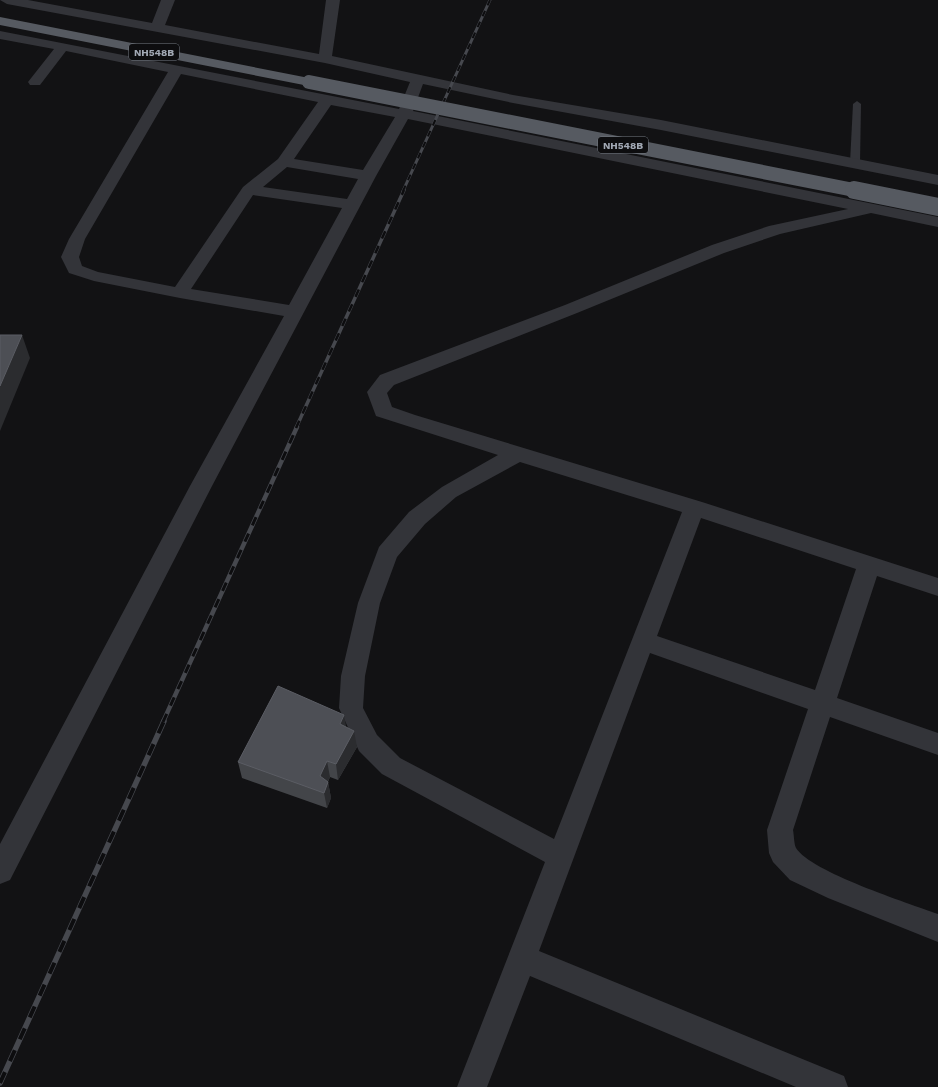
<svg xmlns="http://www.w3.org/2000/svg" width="938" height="1087" font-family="'Work Sans',sans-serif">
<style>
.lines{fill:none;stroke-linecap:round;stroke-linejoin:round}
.service{fill:#333439;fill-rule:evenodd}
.minor{fill:#333439;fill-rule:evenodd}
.trunk{fill:#565a61;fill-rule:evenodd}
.rail-far3-casing{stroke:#46484e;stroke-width:3}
.rail-far2-casing{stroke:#46484e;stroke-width:3.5}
.rail-far1-casing{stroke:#46484e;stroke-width:4.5}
.rail-casing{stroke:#46484e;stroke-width:5.5}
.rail-far3{stroke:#0d0d0f;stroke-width:2;stroke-dasharray:6;stroke-linecap:butt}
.rail-far2{stroke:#0d0d0f;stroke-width:2.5;stroke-dasharray:8;stroke-linecap:butt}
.rail-far1{stroke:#0d0d0f;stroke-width:3;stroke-dasharray:9;stroke-linecap:butt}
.rail{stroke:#0d0d0f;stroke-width:4;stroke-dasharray:12;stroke-linecap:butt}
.trunk-bridge-far1{stroke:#565a61;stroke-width:14}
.trunk-bridge{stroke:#565a61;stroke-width:18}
.wall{fill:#434549}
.shaded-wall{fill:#2b2c2f}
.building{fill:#4d4f55;stroke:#5b5d64}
.labels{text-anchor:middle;stroke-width:3.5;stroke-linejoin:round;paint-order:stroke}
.shield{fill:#0d0d0f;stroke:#757a83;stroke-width:1}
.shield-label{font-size:10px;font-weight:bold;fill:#a2a9b5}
</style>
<rect width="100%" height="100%" fill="#121214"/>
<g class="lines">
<path class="service" d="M857,101L861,104L860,163L855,166L850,163L853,104Z"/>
<path class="minor" d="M0,0H28L152,23L161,0H175L165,25L319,54L326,0H340L332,56L513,95L661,120L938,175V185L661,130L513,103L423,84L413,111L938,217V227L871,213L780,234L724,253L577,313L394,385L387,393L392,407L415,415L702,502L938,578V596L877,576L837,698L938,733V755L830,717L793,830C794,835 794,844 796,848C811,872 908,903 938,914V942L828,898L790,880L773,862L769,853L767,830L808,709L650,653L539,951L844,1076L848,1087H796L530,976L487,1087H457L545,862L382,774L359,751L339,708L341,676L358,603L379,547L409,512L442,487L498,455L376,416L367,392L380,375L565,305L712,245L769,226L848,209L408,119L376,176L212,486L10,880L0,884V844L190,486L284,316L180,298L94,281L69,273L61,257L69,239L168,72L66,51L40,85H30L28,82L54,49L0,39V31L399,109L410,82L325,63L7,4ZM181,74L318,102L278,159L243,187L175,287L98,272L82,266L79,257L85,239ZM331,105L395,117L363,170L294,159ZM287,167L358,179L347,199L263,187ZM253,195L342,208L289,305L191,289ZM520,462L682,512L554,839L400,758L377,735L363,708L365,676L380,603L397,557L425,524L456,497ZM701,518L856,569L815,690L657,636Z"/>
<path class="trunk" d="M0,17L309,78L314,79L316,82L314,85L309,86L0,25Z"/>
<defs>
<path id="rail-far3" d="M403,191L490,0"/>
<path id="rail-far2" d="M296,428L404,190"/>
<path id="rail-far1" d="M163,722L297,427"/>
<path id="rail" d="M0,1083L164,721"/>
</defs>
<use href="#rail-far3" class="rail-far3-casing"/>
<use href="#rail-far2" class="rail-far2-casing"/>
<use href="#rail-far1" class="rail-far1-casing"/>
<use href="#rail" class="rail-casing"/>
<use href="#rail-far3" class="rail-far3"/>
<use href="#rail-far2" class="rail-far2"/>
<use href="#rail-far1" class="rail-far1"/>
<use href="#rail" class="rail"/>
<path class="trunk-bridge-far1" d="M309,82L859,191"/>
<path class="trunk-bridge" d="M854,190L938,207"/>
</g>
<path class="wall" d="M346,727L357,747L338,780L330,777L328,782L331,798L327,808L242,778L238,762Z"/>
<g class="shaded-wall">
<path d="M22,335L30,358L0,431V386Z"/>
<path d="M344,715L347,731L340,724Z"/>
<path d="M354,731L357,747L338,780L336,764Z"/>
<path d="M327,761L330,777L323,791L320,776Z"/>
<path d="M328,782L331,798L327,808L324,793Z"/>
</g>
<g class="building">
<path d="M0,335H22L0,386Z"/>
<path d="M278,686L344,715L340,724L354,731L336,764L327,761L320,776L328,782L324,793L238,762Z"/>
</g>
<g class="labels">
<g class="shield">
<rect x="129" y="44" width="50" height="16" rx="3"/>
<rect x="598" y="137" width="50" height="16" rx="3"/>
</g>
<g class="shield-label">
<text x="154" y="56">NH548B</text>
<text x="623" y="149">NH548B</text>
</g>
</g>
</svg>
